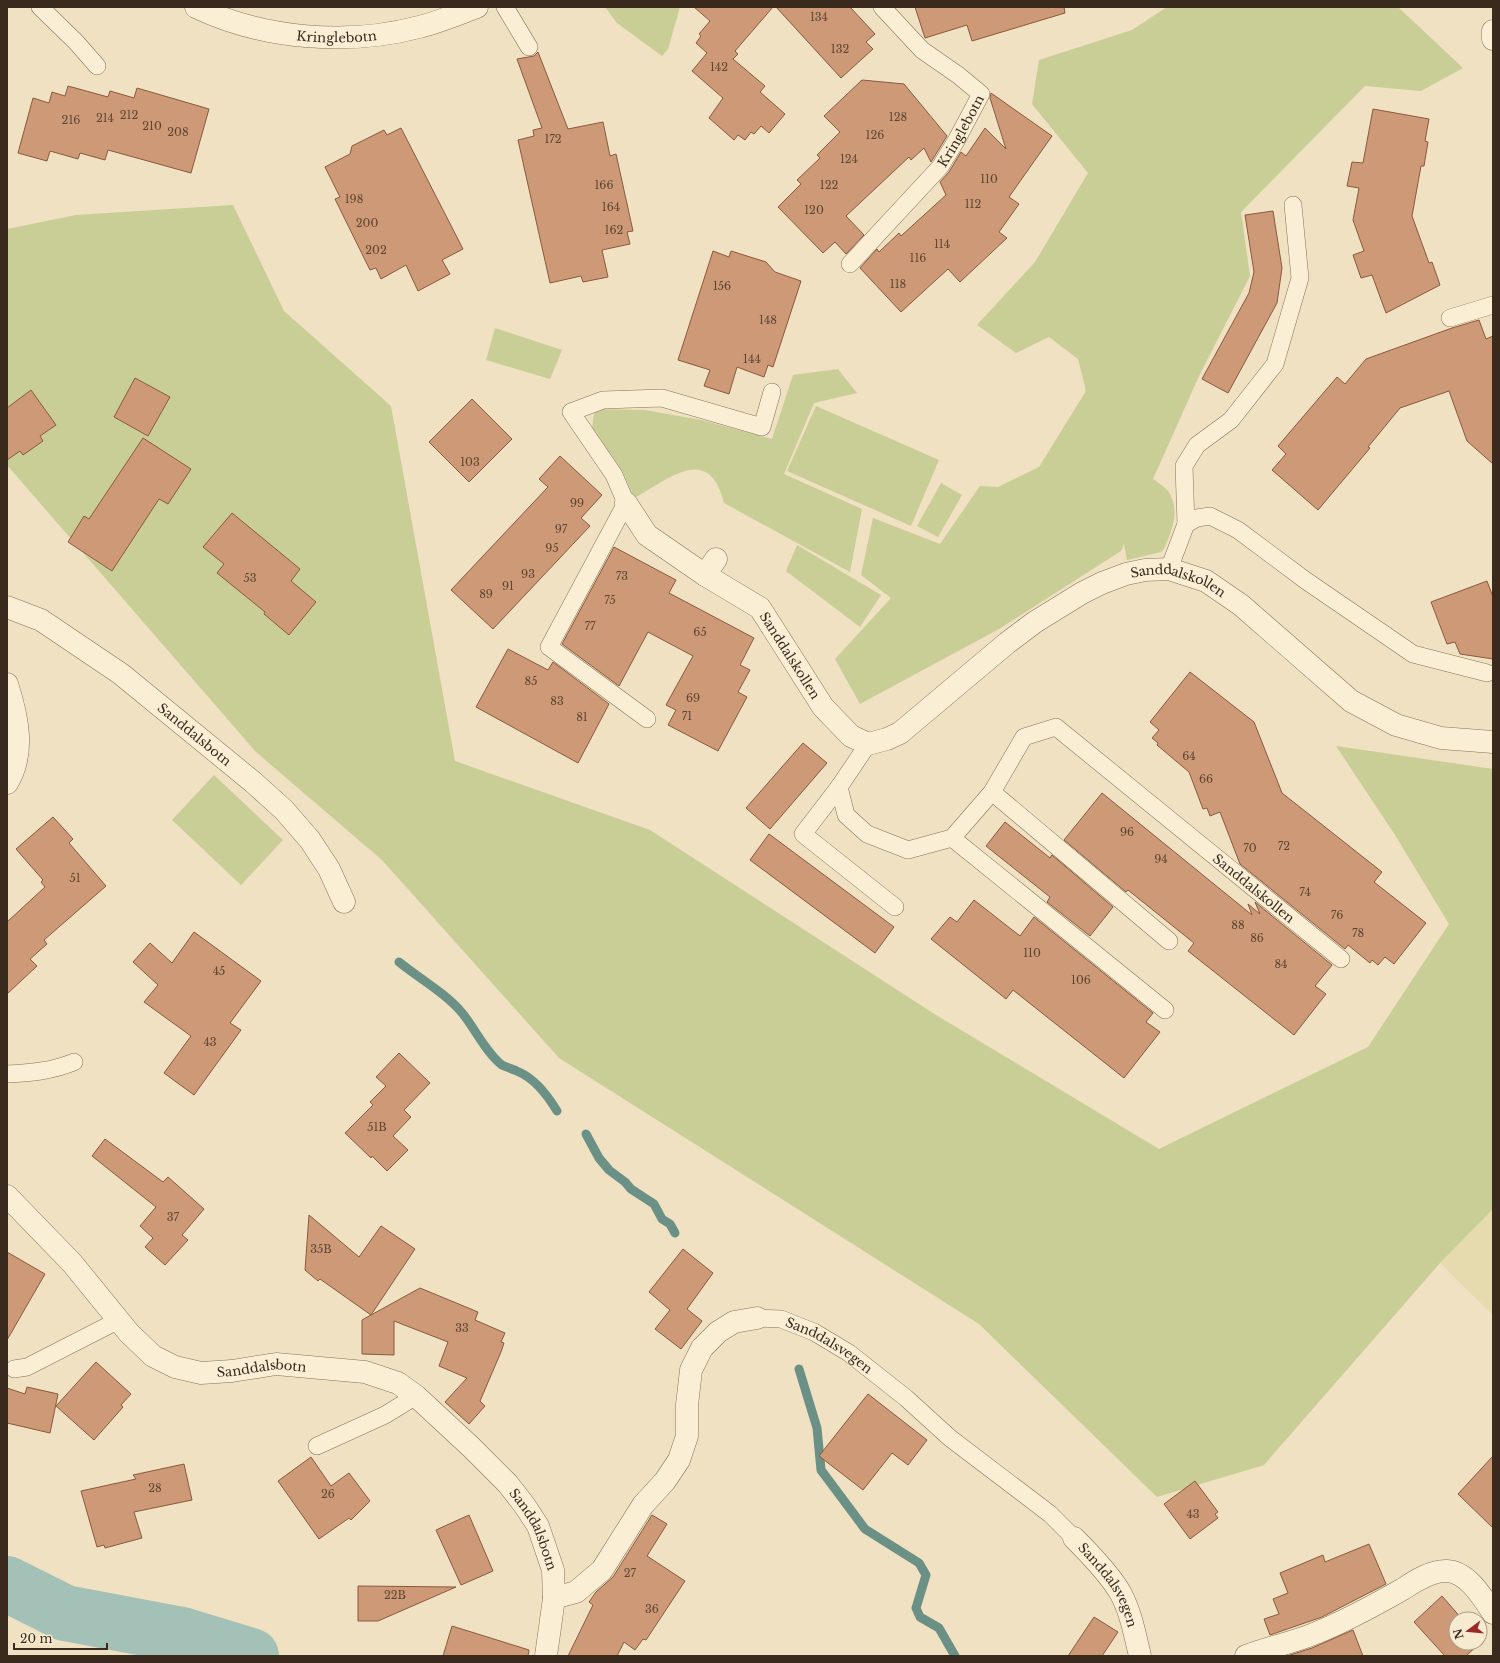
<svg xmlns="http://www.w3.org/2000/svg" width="1500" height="1663" font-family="'Libre Baskerville',serif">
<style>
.farmland{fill:#e5dbaf}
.green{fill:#c8ce95}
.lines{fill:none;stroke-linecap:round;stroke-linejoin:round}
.stream{stroke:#6b9086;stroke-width:9}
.river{stroke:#a4c1b8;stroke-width:56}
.building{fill:#ce9976;stroke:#895a3d}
.service-casing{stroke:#897258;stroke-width:18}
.minor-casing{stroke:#897258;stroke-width:23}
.service{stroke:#faeed5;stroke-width:17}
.minor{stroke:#faeed5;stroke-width:22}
.labels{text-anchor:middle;stroke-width:4;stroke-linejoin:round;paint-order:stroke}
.number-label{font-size:11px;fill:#5e4633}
.street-label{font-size:13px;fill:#392a1d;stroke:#f6ebd1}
</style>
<rect width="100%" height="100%" fill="#efe1c1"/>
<path class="farmland" d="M1493,1209V1315L1440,1263Z"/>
<g class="green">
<path d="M605,7H680L668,49L662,56L617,23Z"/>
<path d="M1167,7H1398L1463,68L1421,91L1365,86L1241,212L1250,276L1199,376L1153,479C1158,483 1164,486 1168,491C1181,510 1172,530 1164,549L1161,552L1127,560L1124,544L1121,551L999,629L860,704L835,659L891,598L861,575L873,518L940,544L980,486L998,487L1039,467L1086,391L1078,359L1049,337L1016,353L977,325L1035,262L1088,173L1032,104L1039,60L1132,30Z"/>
<path d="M233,205L284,311L391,406L455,761L650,830L936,1015L1159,1149L1368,1047L1449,924L1395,835L1336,746L1493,769V1209L1440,1263L1264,1465L1157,1497L979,1324L559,1058L382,860L256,752L7,465V229L76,215Z"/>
<path d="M495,328L562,350L550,379L486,360Z"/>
<path d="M838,369L857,393L814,403L784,474L862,509L850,572L724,503C709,442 669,479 634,498L623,472L592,427L595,409L645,410L701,420L772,439L793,375Z"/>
<path d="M816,406L939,460L911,526L787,471Z"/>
<path d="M941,483L962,495L938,537L917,526Z"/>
<path d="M797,545L881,595L860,627L786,571Z"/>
<path d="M214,775L283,840L241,885L172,820Z"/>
</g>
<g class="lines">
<g class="stream">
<path d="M399,962C420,979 447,994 463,1014C475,1029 487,1054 502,1065C507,1068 514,1069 519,1072C535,1079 548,1096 557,1111"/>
<path d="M586,1134L599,1158L609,1170L625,1182L631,1189L654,1204L662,1219L670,1224L675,1233"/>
<path d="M799,1369L817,1428L821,1470L865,1529L919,1563L926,1575L916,1608L920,1617L939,1628L955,1656"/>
</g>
<path class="river" d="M7,1584L65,1613L182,1635L251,1656"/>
</g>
<g class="building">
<path d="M694,7H773L735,51L738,54L733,59L765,86L760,92L785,114L769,133L761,126L754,134L751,132L745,140L738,135L734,140L709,118L723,98L692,71L707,53L696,43L701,36L699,34L710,21Z"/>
<path d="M776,7H850L875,34L866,42L873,49L841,78Z"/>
<path d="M915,7H1064L1065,13L972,41L967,25L925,38Z"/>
<path d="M538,52L568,129L603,122L610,156L616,154L633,231L627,232L630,244L602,250L608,277L583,282L581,276L550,283L518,140L534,136L533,130L542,128L517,59L534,56Z"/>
<path d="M862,80L904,84L947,136L931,162L924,148L911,160L909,157L846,216L864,235L846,254L835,242L823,253L778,207L801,184L797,180L820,158L817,155L840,132L824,116Z"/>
<path d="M68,86L108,97L110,91L134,98L137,88L209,109L191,173L108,150L105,160L80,153L78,159L50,151L47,161L18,153L33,98L49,103L52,92L65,96Z"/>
<path d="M991,93L1052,136L1009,197L1019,204L999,232L1007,238L960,282L948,269L901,312L860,268L877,249L879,252L899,233L901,236L946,195L940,182L949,172L961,152L966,156L985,128L1006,149L990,98Z"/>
<path d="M1373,109L1429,119L1425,141L1428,142L1424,166H1421L1412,216L1429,263L1432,262L1440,285L1386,313L1372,275L1361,278L1353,255L1364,251L1353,220L1359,188L1347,186L1352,162L1363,163Z"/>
<path d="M401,128L463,249L442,260L450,274L418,291L406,265L381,279L376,268L370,270L335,199L340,197L325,167L350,154L352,146L384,130L387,135Z"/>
<path d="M1273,211L1282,268L1277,303L1228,393L1202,379L1249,293L1254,272L1245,215Z"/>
<path d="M713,251L729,257L731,251L766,262L775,272L801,281L773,367L768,365L764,377L737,367L729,394L704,386L710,370L678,360Z"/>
<path d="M1479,320L1486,339L1493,336V464L1467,441L1449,391L1400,408L1368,447L1370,448L1318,510L1272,470L1286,454L1278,446L1337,377L1345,384L1366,359L1452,328Z"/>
<path d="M135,378L170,397L148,436L114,417Z"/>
<path d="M31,390L56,425L40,436L43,441L23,455L20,451L7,460V408Z"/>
<path d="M472,399L512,439L469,482L429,442Z"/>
<path d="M143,438L191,469L168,504L159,499L112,571L68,542L84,516L89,519Z"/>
<path d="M560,456L602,495L581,518L590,526L493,629L451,590L548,487L539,479Z"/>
<path d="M232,513L300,569L291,581L316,602L289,635L264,614L265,612L217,573L224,564L203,547Z"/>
<path d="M614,547L676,580L669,593L754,638L740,665L750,670L738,692L747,697L718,751L668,725L676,710L666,705L693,656L648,632L619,686L562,644Z"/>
<path d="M1487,581L1493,597V659L1460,654L1455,642L1447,644L1431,602Z"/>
<path d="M508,649L548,670L553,662L609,704L578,763L476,707Z"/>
<path d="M1190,672L1254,722L1282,793L1382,872L1374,882L1426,923L1394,964L1385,957L1378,965L1372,960L1370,963L1348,945L1345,949L1240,864L1220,812L1210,816L1207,808L1203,809L1189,772L1157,745L1158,743L1152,738L1159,730L1150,722Z"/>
<path d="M803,743L827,763L770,829L746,808Z"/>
<path d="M1102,793L1252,915L1248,904L1260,914L1255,902L1332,965L1315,986L1326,994L1294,1035L1188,951L1194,943L1128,890L1126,892L1064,840Z"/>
<path d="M53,817L73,839L69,843L106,886L44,940L47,944L30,959L37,966L7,994V922L45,887L41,882L43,880L16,849Z"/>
<path d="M1005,822L1050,858L1052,855L1113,907L1090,936L1047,902L1050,897L986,846Z"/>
<path d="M769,834L894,927L875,953L750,860Z"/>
<path d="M974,900L1020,936L1034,917L1153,1013L1146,1022L1160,1032L1124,1078L1013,990L1006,999L931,939L950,917L957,922Z"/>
<path d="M194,932L261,981L230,1023L241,1030L194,1095L164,1073L191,1036L144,1002L158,985L133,962L150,943L172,963Z"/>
<path d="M399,1053L430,1083L404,1110L411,1117L393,1136L408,1150L387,1171L372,1156L371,1158L345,1133L373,1105L370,1102L386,1086L376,1077Z"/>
<path d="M105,1139L163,1182L168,1177L204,1209L182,1235L188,1240L165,1265L145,1247L153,1238L140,1226L156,1207L92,1156Z"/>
<path d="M309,1215L359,1257L381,1226L415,1249L371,1315L320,1279L318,1281L305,1270Z"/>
<path d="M683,1249L713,1273L687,1309L702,1321L681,1349L655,1329L670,1310L649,1292Z"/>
<path d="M7,1252L45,1274L7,1340Z"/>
<path d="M420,1288L478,1312L475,1320L505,1333L501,1342L504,1343L501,1352L480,1401L485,1406L469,1424L445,1402L467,1378L439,1366L448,1342L394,1321V1355L362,1354V1320Z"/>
<path d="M96,1362L131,1394L121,1405L123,1407L94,1440L56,1406Z"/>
<path d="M27,1387L58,1394L50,1433L7,1423V1388L25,1394Z"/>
<path d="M868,1394L927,1440L908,1465L892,1453L863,1490L819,1456Z"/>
<path d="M1493,1456V1528L1458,1494Z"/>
<path d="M311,1457L331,1486L349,1473L370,1501L351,1520L349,1518L319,1539L278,1481Z"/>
<path d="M184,1464L192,1500L134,1512L142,1538L105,1548L104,1545L97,1547L81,1491L136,1479L133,1475Z"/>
<path d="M1195,1481L1218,1512L1215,1514L1218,1518L1190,1539L1164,1504Z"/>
<path d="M469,1515L493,1571L461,1585L436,1530Z"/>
<path d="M652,1515L667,1524L647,1556L685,1581L646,1640L643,1639L635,1650L624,1642L617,1656H568L593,1605L589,1602L596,1592L613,1577Z"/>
<path d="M1369,1544L1386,1584L1322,1617L1270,1635L1264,1619L1279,1614L1273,1599L1288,1593L1280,1573L1323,1555L1325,1562Z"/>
<path d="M358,1586L456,1587L378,1621H358Z"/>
<path d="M1442,1596L1462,1619H1456V1643H1480L1466,1656H1445L1414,1622Z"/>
<path d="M1094,1617L1118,1632L1102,1656H1068Z"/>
<path d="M452,1626L529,1650L528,1656H443Z"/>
<path d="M1353,1630L1363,1656H1287L1312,1648Z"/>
</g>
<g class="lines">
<defs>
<g id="service">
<path d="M40,7L76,42L97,66"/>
<path d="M505,7L529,47"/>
<path id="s1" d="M850,264L940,167L956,141L981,94L958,75L922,50L882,7"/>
<path d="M1450,318L1493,305"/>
<path d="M1186,524L1197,518L1210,516L1238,530L1305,580L1413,654L1487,673"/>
<path d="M1169,569L1186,524L1184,466L1197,445L1231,420L1275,364L1300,278L1293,205"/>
<path d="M647,719L549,647L626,503L614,475L571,412L603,400L662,398L762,427L772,392"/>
<path id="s2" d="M868,744L839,787L846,815L867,834L908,850L952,838L992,792L1024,737L1056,727L1341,959"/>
<path d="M839,787L803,834L895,907"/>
<path d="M992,792L1169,941"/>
<path d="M952,838L1165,1010"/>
<path d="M7,1074C30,1073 52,1071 74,1062"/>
<path id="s3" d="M757,1318L781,1319L814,1332L849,1353L906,1398L950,1438L1050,1514L1074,1538"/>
<path d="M14,1369L27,1367L119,1320"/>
<path d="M317,1446L385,1415L416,1396"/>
</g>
<g id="minor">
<path id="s4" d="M196,7C263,39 347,46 419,27C439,22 458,14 477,7"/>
<path d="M1493,31V39"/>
<path id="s5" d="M626,503L647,535L705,575L760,608L823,707L851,736L868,744L887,739L900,733L1007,643L1035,622L1082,593L1102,583L1126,574L1145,570L1169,569L1206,581L1241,605L1351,701L1396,725L1441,738L1493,742"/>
<path d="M705,575L716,559"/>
<path id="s6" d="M7,607L41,620L121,674L253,782L284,810L310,840L329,869L344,902"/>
<path d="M7,684C17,715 26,753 7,783"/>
<path id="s7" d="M7,1196L72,1263L129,1333L153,1356L175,1367L201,1373L232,1371L276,1364L365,1372L398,1383L416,1396L471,1447L508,1484L525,1506L538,1526L553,1570L554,1598L546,1656"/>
<path id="s8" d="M1074,1538C1088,1552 1111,1576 1121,1594C1131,1613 1135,1635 1140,1656"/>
<path d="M554,1598L576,1592L602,1570L643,1505L665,1481L679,1460L687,1436V1405L691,1370L702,1348L718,1332L734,1322L757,1318"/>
<path d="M1246,1656C1268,1647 1293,1643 1316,1633C1346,1621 1375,1605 1403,1589C1415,1581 1432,1570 1447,1571C1468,1572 1483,1598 1493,1613"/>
</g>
</defs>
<use href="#service" class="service-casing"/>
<use href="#minor" class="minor-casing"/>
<use href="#service" class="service"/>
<use href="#minor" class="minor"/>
</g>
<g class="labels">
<g class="number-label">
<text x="819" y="21">134</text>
<text x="840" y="53">132</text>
<text x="719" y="71">142</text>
<text x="129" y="119">212</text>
<text x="898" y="121">128</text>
<text x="105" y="122">214</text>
<text x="71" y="124">216</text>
<text x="152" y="130">210</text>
<text x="178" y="136">208</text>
<text x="875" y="139">126</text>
<text x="553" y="143">172</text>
<text x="849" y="163">124</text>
<text x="989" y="183">110</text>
<text x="604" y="189">166</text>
<text x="829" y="189">122</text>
<text x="354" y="203">198</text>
<text x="973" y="208">112</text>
<text x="611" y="211">164</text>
<text x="814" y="214">120</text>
<text x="367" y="227">200</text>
<text x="614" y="234">162</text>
<text x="942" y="248">114</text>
<text x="376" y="254">202</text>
<text x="918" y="262">116</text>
<text x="898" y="288">118</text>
<text x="722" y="290">156</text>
<text x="768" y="324">148</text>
<text x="752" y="363">144</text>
<text x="470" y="466">103</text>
<text x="577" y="507">99</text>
<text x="561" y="533">97</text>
<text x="552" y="552">95</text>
<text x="528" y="578">93</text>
<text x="622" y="580">73</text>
<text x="250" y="582">53</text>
<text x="508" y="590">91</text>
<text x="486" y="598">89</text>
<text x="610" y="604">75</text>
<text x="590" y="630">77</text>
<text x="700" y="636">65</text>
<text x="531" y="685">85</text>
<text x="693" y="702">69</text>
<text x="557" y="705">83</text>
<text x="687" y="720">71</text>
<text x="582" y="721">81</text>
<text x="1189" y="760">64</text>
<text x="1206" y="783">66</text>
<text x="1127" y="836">96</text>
<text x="1284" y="850">72</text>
<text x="1250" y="852">70</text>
<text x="1161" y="863">94</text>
<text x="75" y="882">51</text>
<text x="1305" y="896">74</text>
<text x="1337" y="919">76</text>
<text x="1238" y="929">88</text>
<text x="1358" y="937">78</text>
<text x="1257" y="942">86</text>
<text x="1032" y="957">110</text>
<text x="1281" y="968">84</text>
<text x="219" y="975">45</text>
<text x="1081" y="984">106</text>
<text x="210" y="1046">43</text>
<text x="377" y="1131">51B</text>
<text x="173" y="1221">37</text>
<text x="321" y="1253">35B</text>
<text x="462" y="1332">33</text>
<text x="155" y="1492">28</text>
<text x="328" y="1498">26</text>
<text x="1193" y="1518">43</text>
<text x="630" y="1577">27</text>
<text x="395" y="1599">22B</text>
<text x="652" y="1613">36</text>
</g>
<g class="street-label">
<text dy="5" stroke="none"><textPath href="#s4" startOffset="145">Kringlebotn</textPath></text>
<text dy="5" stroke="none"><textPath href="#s1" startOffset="174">Kringlebotn</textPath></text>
<text dy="5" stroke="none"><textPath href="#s5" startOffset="716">Sanddalskollen</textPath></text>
<text dy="5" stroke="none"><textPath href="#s5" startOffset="229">Sanddalskollen</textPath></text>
<text dy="5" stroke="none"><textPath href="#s6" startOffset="228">Sanddalsbotn</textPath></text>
<text dy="5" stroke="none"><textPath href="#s2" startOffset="612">Sanddalskollen</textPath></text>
<text dy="5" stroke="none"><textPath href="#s3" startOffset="79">Sanddalsvegen</textPath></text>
<text dy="5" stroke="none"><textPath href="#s7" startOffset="329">Sanddalsbotn</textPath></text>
<text dy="5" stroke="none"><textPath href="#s7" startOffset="670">Sanddalsbotn</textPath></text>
<text dy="5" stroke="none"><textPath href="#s8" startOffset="59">Sanddalsvegen</textPath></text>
</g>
</g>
<rect width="1500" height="1663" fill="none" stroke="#392a1d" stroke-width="16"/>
<g transform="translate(1468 1631) rotate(254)"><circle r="19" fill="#f6ebd1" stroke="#aa9e89"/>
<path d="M0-3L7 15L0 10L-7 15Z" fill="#9a2729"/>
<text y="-6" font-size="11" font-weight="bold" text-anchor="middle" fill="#392a1d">N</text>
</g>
<path d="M14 1643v6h93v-6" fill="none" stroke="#392a1d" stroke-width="2"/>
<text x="20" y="1643" font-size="12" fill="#392a1d" stroke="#f6ebd1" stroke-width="3" paint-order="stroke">20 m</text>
</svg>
